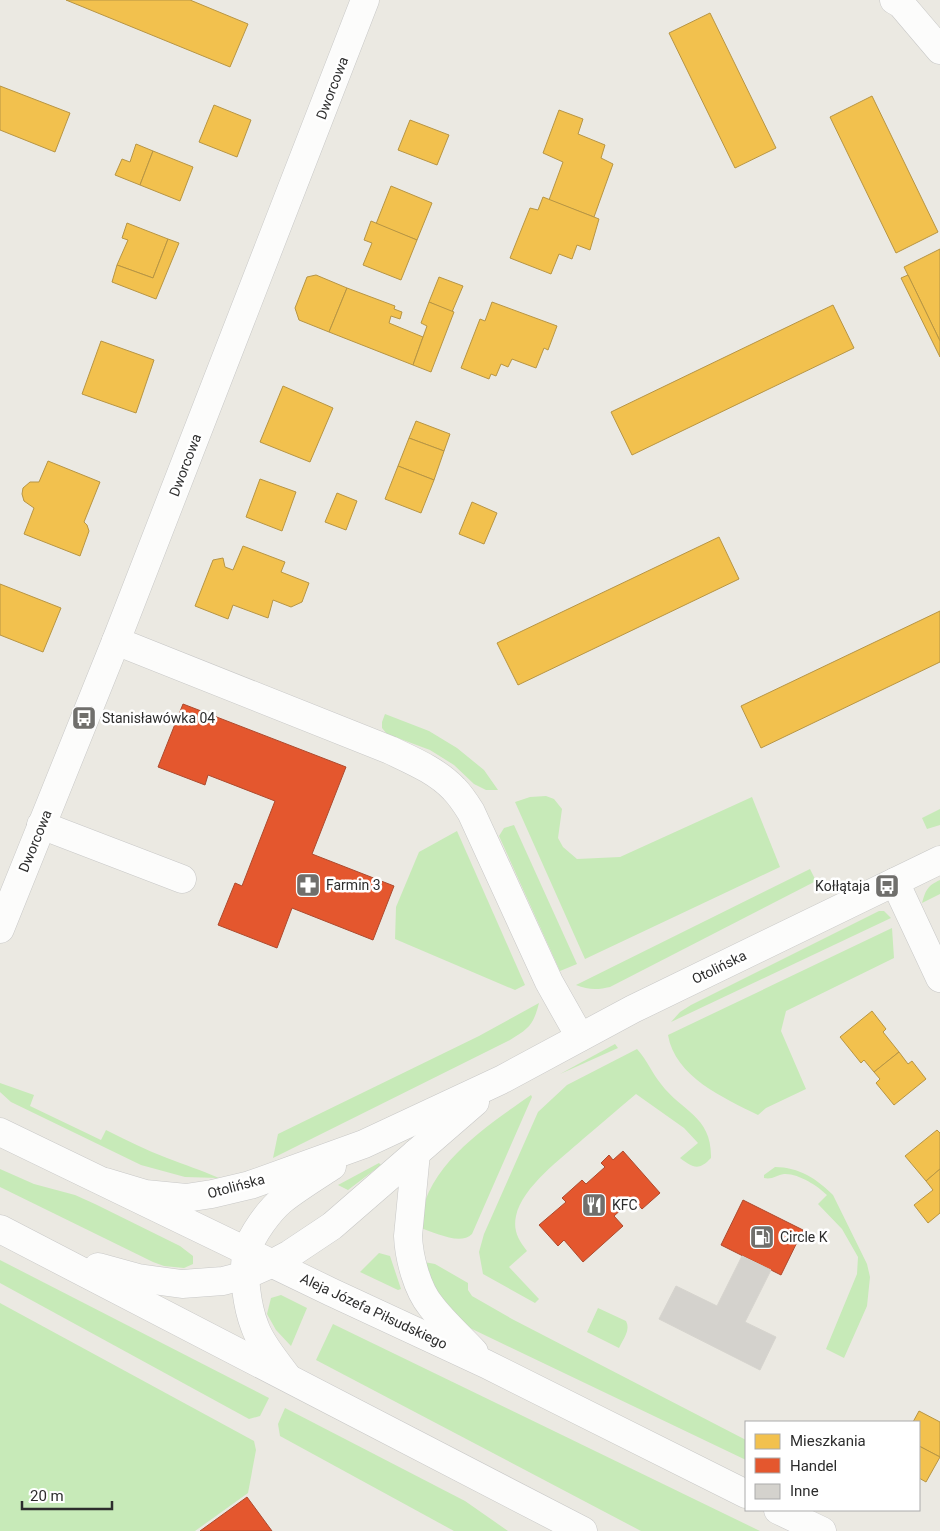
<svg xmlns="http://www.w3.org/2000/svg" width="940" height="1531" font-family="Roboto,sans-serif">
<style>
.green{fill:#c7eab8}
.homes{fill:#f2c14e;stroke:#b79544}
.shops{fill:#e4572e;stroke:#ad4a2e}
.building{fill:#d4d2cd;stroke:#d6d4ce}
.lines{fill:none;stroke-linecap:round;stroke-linejoin:round}
.street-casing{stroke:#c8c8c7;stroke-width:29}
.secondary-casing{stroke:#c8c8c7;stroke-width:29}
.street{stroke:#fcfcfb;stroke-width:28}
.secondary{stroke:#fcfcfb;stroke-width:28}
.labels{text-anchor:middle;stroke-width:5;stroke-linejoin:round;paint-order:stroke}
.street-label{font-size:14px;fill:#2d2d2d;stroke:#fff}
.poi-label{font-size:14px;fill:#2d2d2d;stroke:#fff;text-anchor:start}
</style>
<rect width="100%" height="100%" fill="#ebe9e2"/>
<g class="green">
<path d="M385,714L429,731L457,748L484,770L498,790H486L474,784L454,765L430,750L387,734L382,728V722Z"/>
<path d="M546,796L554,799L562,809L558,838L563,847L577,859L620,857L752,797L780,867L585,959L515,802L530,797Z"/>
<path d="M940,809V825L927,829L922,818Z"/>
<path d="M514,825L577,964L560,971L499,836L504,828Z"/>
<path d="M457,831L525,985L515,990L395,939L396,907L419,852Z"/>
<path d="M810,869L816,881L610,987C598,990 588,990 576,985Z"/>
<path d="M940,880V894L922,903C926,890 927,886 940,880Z"/>
<path d="M879,911H884L891,918L671,1022L680,1012L691,1005Z"/>
<path d="M892,928L894,958L786,1011L781,1031L806,1089L766,1108L758,1115C724,1098 675,1077 668,1035Z"/>
<path d="M539,1003C533,1026 529,1028 510,1040L273,1158L278,1134L479,1036Z"/>
<path d="M615,1044L618,1048L560,1074Z"/>
<path d="M637,1049C647,1060 652,1073 661,1084C682,1112 712,1116 711,1158C699,1171 693,1168 680,1158L698,1143L684,1128L636,1094C618,1109 601,1124 583,1139C562,1158 522,1187 516,1216C513,1230 518,1240 527,1251L509,1267L539,1299L535,1303L483,1274L479,1252L484,1234L538,1112L567,1085Z"/>
<path d="M0,1083L34,1095L30,1106L101,1140L106,1130C126,1140 146,1150 167,1158C185,1165 201,1170 219,1178L185,1177L141,1165L11,1102L0,1092Z"/>
<path d="M531,1095L532,1097L472,1234C460,1246 435,1232 420,1228C422,1167 487,1126 531,1095Z"/>
<path d="M379,1163L381,1165L348,1190L338,1185Z"/>
<path d="M775,1167C799,1167 817,1179 833,1195L867,1264L870,1277L867,1306L844,1358L826,1349L857,1274L858,1257L842,1229L818,1204L827,1195C818,1186 798,1173 784,1174C777,1175 772,1180 764,1178V1175Z"/>
<path d="M0,1169L34,1184L75,1195L95,1204L180,1246L193,1256V1264L184,1268L164,1266L153,1262L0,1187Z"/>
<path d="M379,1253L390,1256L401,1289L398,1290L360,1272Z"/>
<path d="M0,1260L269,1398L260,1416L249,1419L0,1283Z"/>
<path d="M424,1262L435,1264L468,1283V1290L472,1296L512,1319L746,1440V1460L470,1328C446,1308 434,1291 424,1262Z"/>
<path d="M281,1295L307,1308L291,1346L276,1330L267,1314L271,1298Z"/>
<path d="M0,1303L254,1441L256,1450L248,1493L195,1531H0Z"/>
<path d="M598,1308L626,1321C631,1330 623,1339 619,1348L587,1332Z"/>
<path d="M333,1324L760,1531H641L316,1360Z"/>
<path d="M285,1408L465,1501L508,1531H454L280,1436L278,1424Z"/>
</g>
<g class="homes">
<path d="M66,0H190L248,24L230,67Z"/>
<path d="M710,13L776,148L735,168L669,33Z"/>
<path d="M0,86L70,113L55,152L0,130Z"/>
<path d="M872,96L938,232L896,253L830,117Z"/>
<path d="M214,105L251,120L237,157L199,142Z"/>
<path d="M559,110L583,119L578,134L605,145L601,158L613,164L594,217L549,200L563,162L543,153Z"/>
<path d="M410,120L449,135L437,165L398,150Z"/>
<path d="M136,144L153,151L140,185L115,175L122,159L130,162Z"/>
<path d="M153,151L193,167L180,201L140,185Z"/>
<path d="M391,186L432,203L417,240L376,224Z"/>
<path d="M543,197L599,219L590,250L577,245L572,259L559,254L551,274L510,258L530,208L538,210Z"/>
<path d="M371,221L417,240L401,280L363,265L372,243L364,240Z"/>
<path d="M127,223L168,239L153,278L117,265L128,240L122,238Z"/>
<path d="M168,239L179,243L156,299L112,282L117,265L153,278Z"/>
<path d="M940,249V341L904,267Z"/>
<path d="M316,275L347,288L329,332L299,320L295,308L307,277Z"/>
<path d="M908,275L940,341V357L901,278Z"/>
<path d="M439,277L463,286L452,312L429,302Z"/>
<path d="M347,288L395,306L394,309L402,312L400,319L391,316L389,323L423,337L413,365L329,332Z"/>
<path d="M429,302L454,312L431,372L413,365L427,326L421,323Z"/>
<path d="M492,302L557,326L548,350L544,348L536,368L512,359L508,367L501,364L496,376L491,374L489,379L461,368L480,319L485,321Z"/>
<path d="M833,305L854,348L632,455L611,412Z"/>
<path d="M101,341L154,360L136,413L82,394Z"/>
<path d="M283,386L333,408L310,462L260,442Z"/>
<path d="M416,421L450,434L444,451L409,438Z"/>
<path d="M409,438L444,451L434,480L398,466Z"/>
<path d="M48,461L100,482L84,522L87,525L89,531L80,556L24,534L34,508L24,501L22,494L23,488L30,482H39Z"/>
<path d="M398,466L434,480L421,513L385,499Z"/>
<path d="M260,479L296,492L282,531L246,517Z"/>
<path d="M337,493L357,501L346,530L325,522Z"/>
<path d="M472,502L497,513L484,544L459,534Z"/>
<path d="M719,537L739,579L518,685L497,643Z"/>
<path d="M243,546L285,562L281,572L309,583L302,602L291,607L273,600L268,618L233,605L228,619L195,606L213,560L223,558L225,567L233,570Z"/>
<path d="M0,584L61,608L43,652L0,635Z"/>
<path d="M940,611V662L761,748L741,706Z"/>
<path d="M872,1011L886,1029L883,1032L899,1052L874,1072L864,1060L861,1063L840,1037Z"/>
<path d="M899,1052L908,1064L912,1061L926,1079L894,1105L876,1083L880,1079L874,1072Z"/>
<path d="M937,1130L940,1133V1169L926,1181L905,1156Z"/>
<path d="M940,1169V1213L928,1223L914,1205L933,1190L926,1181Z"/>
<path d="M919,1411L940,1422V1457L919,1446V1422H913Z"/>
<path d="M919,1446L940,1457L926,1482L919,1478Z"/>
</g>
<g class="shops">
<path d="M183,704L346,767L312,854L394,886L373,940L292,908L277,948L218,925L235,883L242,886L275,801L208,775L205,785L158,767Z"/>
<path d="M623,1151L660,1193L642,1209L633,1199L614,1216L623,1226L583,1262L564,1240L558,1246L539,1225L566,1202L562,1198L582,1180L586,1184L605,1167L601,1163L609,1155L613,1160Z"/>
<path d="M743,1200L803,1230L781,1275L721,1245Z"/>
<path d="M247,1497L272,1531H200Z"/>
</g>
<path class="building" d="M742,1256L771,1270L745,1322L776,1337L760,1370L659,1319L676,1286L717,1306Z"/>
<g class="lines">
<defs>
<g id="street">
<path d="M894,0L901,4L940,50"/>
<path d="M116,641L390,750C413,761 437,771 454,789C461,796 466,804 471,812L549,982L580,1037"/>
<path d="M41,825L182,879"/>
<path d="M895,882L940,978"/>
</g>
<g id="secondary">
<path d="M0,929L116,641L365,0"/>
<path d="M0,1132L331,1292L486,1364L746,1494"/>
<path d="M416,1153L408,1236C409,1258 417,1289 431,1306C443,1322 460,1337 474,1352"/>
<path d="M105,1182L145,1194L186,1198L212,1194L250,1185L364,1144L501,1080L633,1009L940,860"/>
<path d="M0,1229L583,1531"/>
<path d="M98,1267L138,1278L182,1284L223,1281L246,1275L273,1263L290,1254L332,1226L475,1102"/>
<path d="M286,1375C275,1360 261,1344 255,1327C247,1307 242,1271 247,1251C252,1234 269,1211 282,1200C297,1188 315,1177 332,1166"/>
<path d="M778,1510L822,1531"/>
</g>
</defs>
<use href="#street" class="street-casing"/>
<use href="#secondary" class="secondary-casing"/>
<use href="#street" class="street"/>
<use href="#secondary" class="secondary"/>
</g>
<defs>
<symbol id="bus-square" viewBox="-11 -11 22 22"><rect x="-9" y="-9" width="18" height="18" rx="4" fill="#706f6c" stroke="#fff"/><path d="M-5-6H5V4H4V6H2V4H-2V6H-4V4H-5ZM-3.5-4V0h7V-4ZM-3.5 1.2v1.5H-2V1.2ZM2 1.2v1.5H3.5V1.2Z" fill="#fff"/></symbol>
<symbol id="pharmacy-square" viewBox="-11 -11 22 22"><rect x="-9" y="-9" width="18" height="18" rx="4" fill="#706f6c" stroke="#fff"/><path d="M-2-6h4v4h4v4h-4v4h-4v-4h-4v-4h4Z" fill="#fff"/></symbol>
<symbol id="restaurant-square" viewBox="-11 -11 22 22"><rect x="-9" y="-9" width="18" height="18" rx="4" fill="#706f6c" stroke="#fff"/><path d="M-5-6h1v4h1v-4h1v4h1v-4h1v5L-1.5 .5V6h-2V.5L-5-1ZM5-6V6H3V1.5H1.5Q1.5-4 5-6Z" fill="#fff"/></symbol>
<symbol id="fuel-square" viewBox="-11 -11 22 22"><rect x="-9" y="-9" width="18" height="18" rx="4" fill="#706f6c" stroke="#fff"/><path d="M-5.5-6h7V0h2V4h1.3V-2.5L3-4.5l.8-.8L6-3V5H2.5V1h-1V6h-7ZM-4.2-4.7v3.2H.2V-4.7Z" fill="#fff"/></symbol>
</defs>
<g fill-rule="evenodd">
<use href="#bus-square" x="70" y="704" width="28" height="28"/>
<use href="#pharmacy-square" x="294" y="871" width="28" height="28"/>
<use href="#bus-square" x="873" y="872" width="28" height="28"/>
<use href="#restaurant-square" x="580" y="1191" width="28" height="28"/>
<use href="#fuel-square" x="748" y="1223" width="28" height="28"/>
</g>
<g class="labels">
<g class="street-label">
<text transform="translate(332 88) rotate(-69)" y="5">Dworcowa</text>
<text transform="translate(185 465) rotate(-69)" y="5">Dworcowa</text>
<text transform="translate(35 841) rotate(-68)" y="5">Dworcowa</text>
<text transform="translate(719 967) rotate(-26)" y="5">Otolińska</text>
<text transform="translate(236 1186) rotate(-15)" y="5">Otolińska</text>
<text transform="translate(374 1311) rotate(25)" y="5">Aleja Józefa Piłsudskiego</text>
</g>
<g class="poi-label">
<text x="102" y="723">Stanisławówka 04</text>
<text x="326" y="890">Farmin 3</text>
<text x="870" y="891" text-anchor="end">Kołłątaja</text>
<text x="612" y="1210">KFC</text>
<text x="780" y="1242">Circle K</text>
</g>
</g>
<rect x="745" y="1421" width="175" height="90" fill="#ffffff" stroke="#ababab"/>
<rect x="755" y="1434" width="25" height="15" fill="#f2c14e" stroke="#ababab"/>
<text x="790" y="1446" font-size="15" fill="#2d2d2d">Mieszkania</text>
<rect x="755" y="1458" width="25" height="15" fill="#e4572e" stroke="#ababab"/>
<text x="790" y="1471" font-size="15" fill="#2d2d2d">Handel</text>
<rect x="755" y="1484" width="25" height="15" fill="#d4d2cd" stroke="#ababab"/>
<text x="790" y="1496" font-size="15" fill="#2d2d2d">Inne</text>
<path d="M22 1501v8h90v-8" fill="none" stroke="#2d2d2d" stroke-width="2.5"/>
<text x="30" y="1501" font-size="15" fill="#2d2d2d" stroke="#ffffff" stroke-width="4" paint-order="stroke">20 m</text>
</svg>
